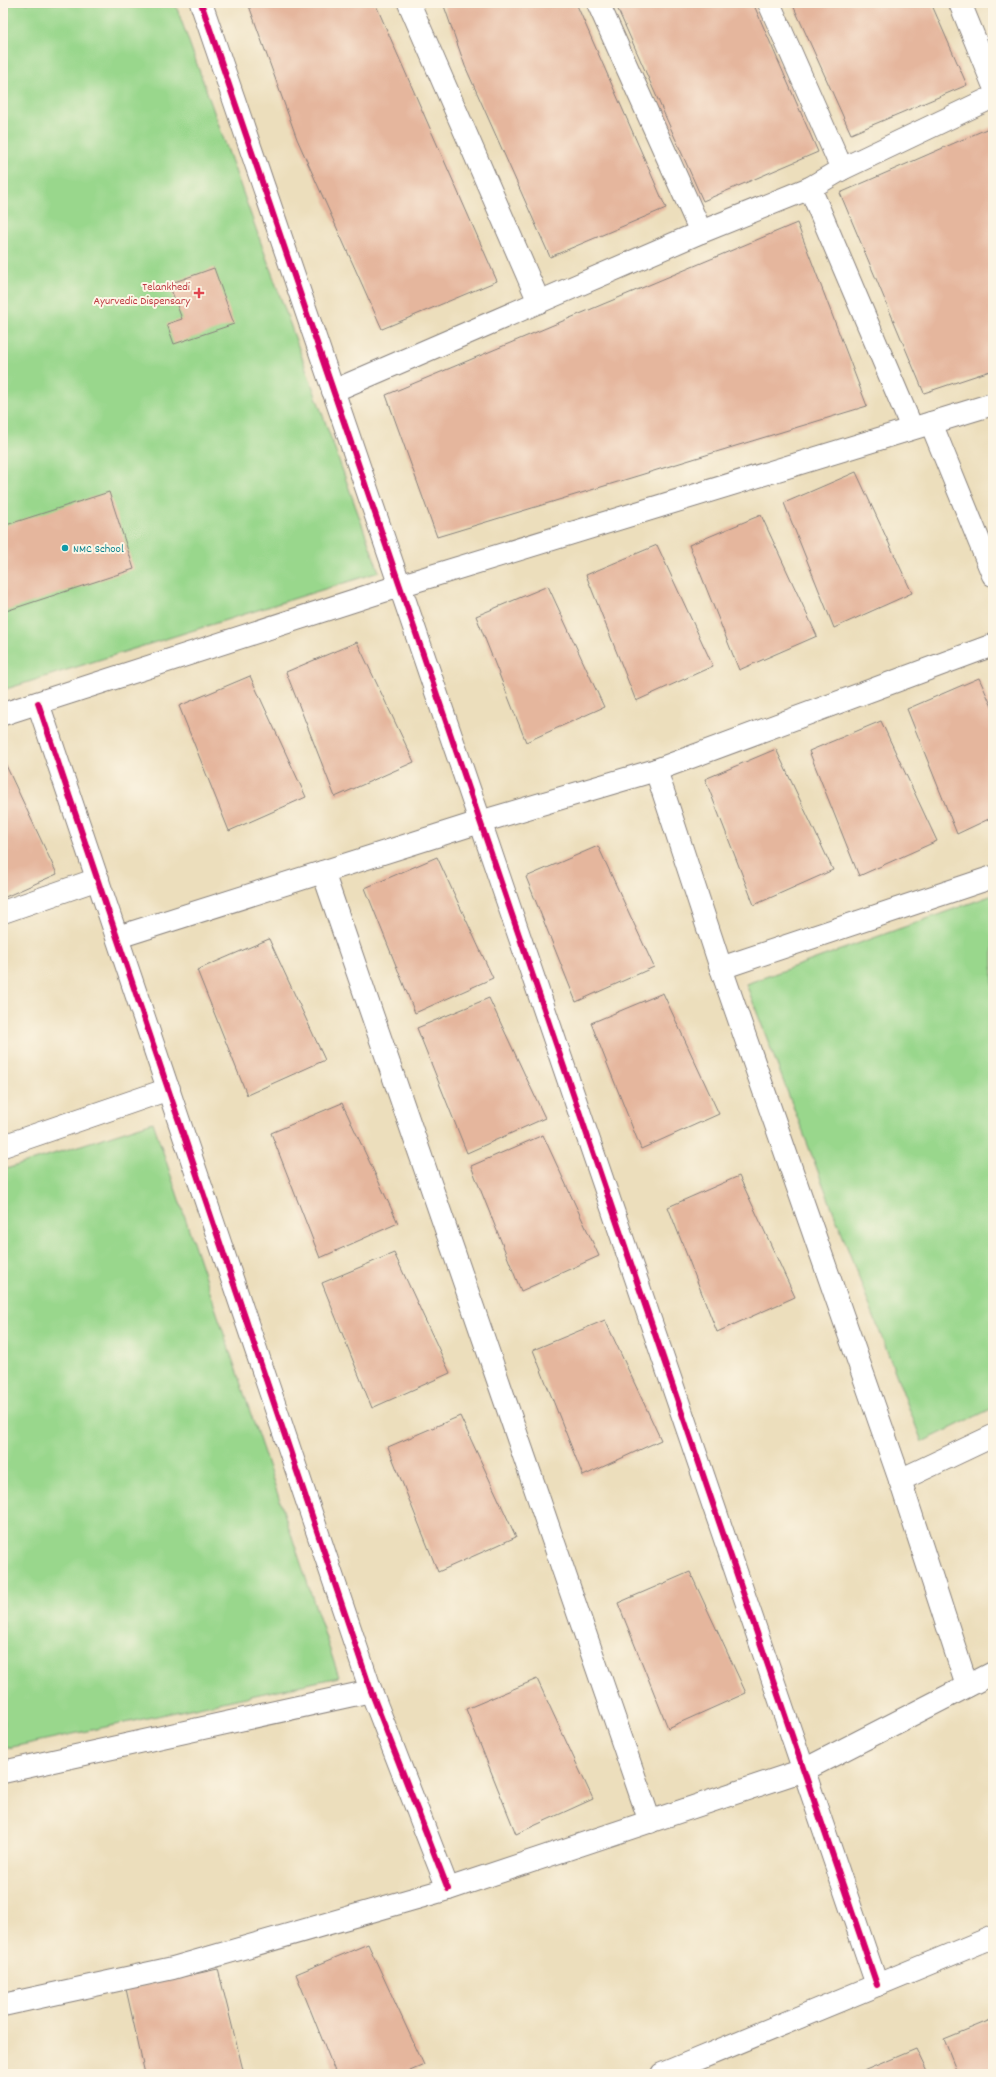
<svg xmlns="http://www.w3.org/2000/svg" width="996" height="2077" font-family="Dekko,sans-serif">
<style>
.green{fill:#99d78c;stroke:#5e7c64}
.building{fill:#e5b69d}
.lines{fill:none;stroke-linecap:round;stroke-linejoin:round}
.minor-casing{stroke:#87807c;stroke-width:24}
.minor{stroke:#fff;stroke-width:22}
.cycleway-casing{stroke:#fcf5e5;stroke-width:8}
.cycleway{stroke:#d6006c;stroke-width:6}
.health-dot{fill:#e0444e;stroke:#fcf5e5;stroke-width:1.5}
.culture-dot{fill:#0f9aa8;stroke:#fcf5e5;stroke-width:1.5}
.labels{text-anchor:middle;stroke-width:4;stroke-linejoin:round;paint-order:stroke}
.health-label{font-size:12px;fill:#be3a42;stroke:#fcf5e5;text-anchor:end}
.culture-label{font-size:12px;fill:#0d838f;stroke:#fcf5e5;text-anchor:start}
</style>
<rect width="100%" height="100%" fill="#fcf5e5"/>
<filter id="ink" filterUnits="userSpaceOnUse"><feTurbulence type="fractalNoise" baseFrequency=".025" numOctaves="2"/><feDisplacementMap in="SourceGraphic" scale="8" xChannelSelector="R" yChannelSelector="G"/><feConvolveMatrix kernelMatrix="1 2 1 2 8 2 1 2 1" color-interpolation-filters="sRGB"/></filter>
<filter id="wash" filterUnits="userSpaceOnUse"><feTurbulence type="fractalNoise" baseFrequency=".012" numOctaves="4" result="noise"/><feDisplacementMap in="SourceGraphic" scale="16" xChannelSelector="R" yChannelSelector="G"/><feGaussianBlur stdDeviation="0.9" result="paint"/><feColorMatrix in="noise" values="0 0 0 0 0 0 0 0 0 0 0 0 0 0 0 0 0 1.4 0 .05"/><feComposite in="paint" operator="in"/></filter>
<g filter="url(#wash)">
<rect width="100%" height="100%" fill="#ecdebc"/>
<g class="green">
<path d="M3,3H175L379,572L3,690Z"/>
<path d="M993,895V1408L922,1442L746,984Z"/>
<path d="M153,1122L339,1677L3,1749V1170Z"/>
</g>
<g id="blocks">
<g class="building">
<path d="M248,3H375L497,281L382,329L297,139Z"/>
<path d="M443,3H576L666,208L550,257L465,66Z"/>
<path d="M615,3H753L818,152L703,201Z"/>
<path d="M792,3H931L967,85L851,134Z"/>
<path d="M988,3H993V16Z"/>
<path d="M991,127L993,132V370L924,393L840,193Z"/>
<path d="M797,223L867,406L437,537L386,395Z"/>
<path d="M214,268L234,324L174,344L167,324L182,319L169,284Z"/>
<path d="M856,472L912,593L834,628L784,503Z"/>
<path d="M109,492L134,569L3,612V526Z"/>
<path d="M761,515L817,636L739,670L689,545Z"/>
<path d="M657,545L713,666L636,701L586,575Z"/>
<path d="M548,586L604,707L526,742L476,616Z"/>
<path d="M357,642L414,762L335,797L286,672Z"/>
<path d="M250,676L306,797L229,831L179,706Z"/>
<path d="M979,678L993,709V817L957,834L907,709Z"/>
<path d="M881,721L937,841L859,876L809,751Z"/>
<path d="M776,749L833,870L754,905L705,779Z"/>
<path d="M3,759L57,874L3,898Z"/>
<path d="M598,846L654,967L576,1002L526,877Z"/>
<path d="M437,857L493,978L415,1013L365,888Z"/>
<path d="M269,939L325,1060L247,1095L197,970Z"/>
<path d="M663,993L719,1114L641,1149L591,1023Z"/>
<path d="M489,998L545,1118L467,1153L417,1028Z"/>
<path d="M342,1103L398,1223L320,1258L271,1133Z"/>
<path d="M543,1135L599,1256L521,1291L471,1166Z"/>
<path d="M739,1176L795,1297L717,1332L668,1207Z"/>
<path d="M394,1253L450,1373L372,1408L322,1283Z"/>
<path d="M605,1320L661,1440L583,1476L533,1350Z"/>
<path d="M460,1416L516,1537L438,1572L388,1447Z"/>
<path d="M690,1572L746,1693L668,1728L618,1603Z"/>
<path d="M537,1679L593,1799L516,1834L466,1709Z"/>
<path d="M368,1944L424,2065L403,2074H336L296,1974Z"/>
<path d="M218,1969L244,2074H145L126,1989Z"/>
<path d="M993,2019V2074H958L944,2039Z"/>
<path d="M916,2049L928,2074H856Z"/>
</g>
</g>
</g>
<g filter="url(#ink)">
<use href="#blocks" fill-opacity="0" stroke="#87807c" stroke-width="1"/>
<g class="lines">
<defs>
<g id="minor">
<path d="M201,3L877,1985"/>
<path d="M409,3L539,302"/>
<path d="M598,3L701,232"/>
<path d="M769,3L842,169"/>
<path d="M960,3L993,84"/>
<path d="M333,391L701,232L810,188"/>
<path d="M931,423L993,575"/>
<path d="M912,428L810,188L842,169L993,97"/>
<path d="M38,703L371,1691L448,1889"/>
<path d="M3,714L399,586L993,404"/>
<path d="M656,770L721,968"/>
<path d="M323,872L650,1822"/>
<path d="M3,912L98,879"/>
<path d="M118,937L480,822L656,770L993,645"/>
<path d="M3,1146L169,1089"/>
<path d="M900,1480L721,968L993,877"/>
<path d="M967,1686L900,1480L993,1436"/>
<path d="M3,1772L371,1691"/>
<path d="M3,2005L173,1968L448,1889L804,1770L993,1673"/>
<path d="M662,2074L993,1937"/>
</g>
</defs>
<use href="#minor" class="minor-casing"/>
<use href="#minor" class="minor"/>
<defs>
<g id="cycleway">
<path d="M201,3L877,1985"/>
<path d="M38,703L371,1691L448,1889"/>
</g>
</defs>
<use href="#cycleway" class="cycleway-casing"/>
<use href="#cycleway" class="cycleway"/>
</g>
</g>
<path class="health-dot" d="M197 287h4v4h4v4h-4v4h-4v-4h-4v-4h4z"/>
<circle class="culture-dot" cx="65" cy="548" r="4"/>
<g class="labels">
<g class="health-label">
<text x="190" y="290">Telankhedi<tspan x="190" dy="14">Ayurvedic Dispensary</tspan></text>
</g>
<g class="culture-label">
<text x="73" y="552">NMC School</text>
</g>
</g>
<rect width="996" height="2077" fill="none" stroke="#fcf5e5" stroke-width="16"/>
</svg>
